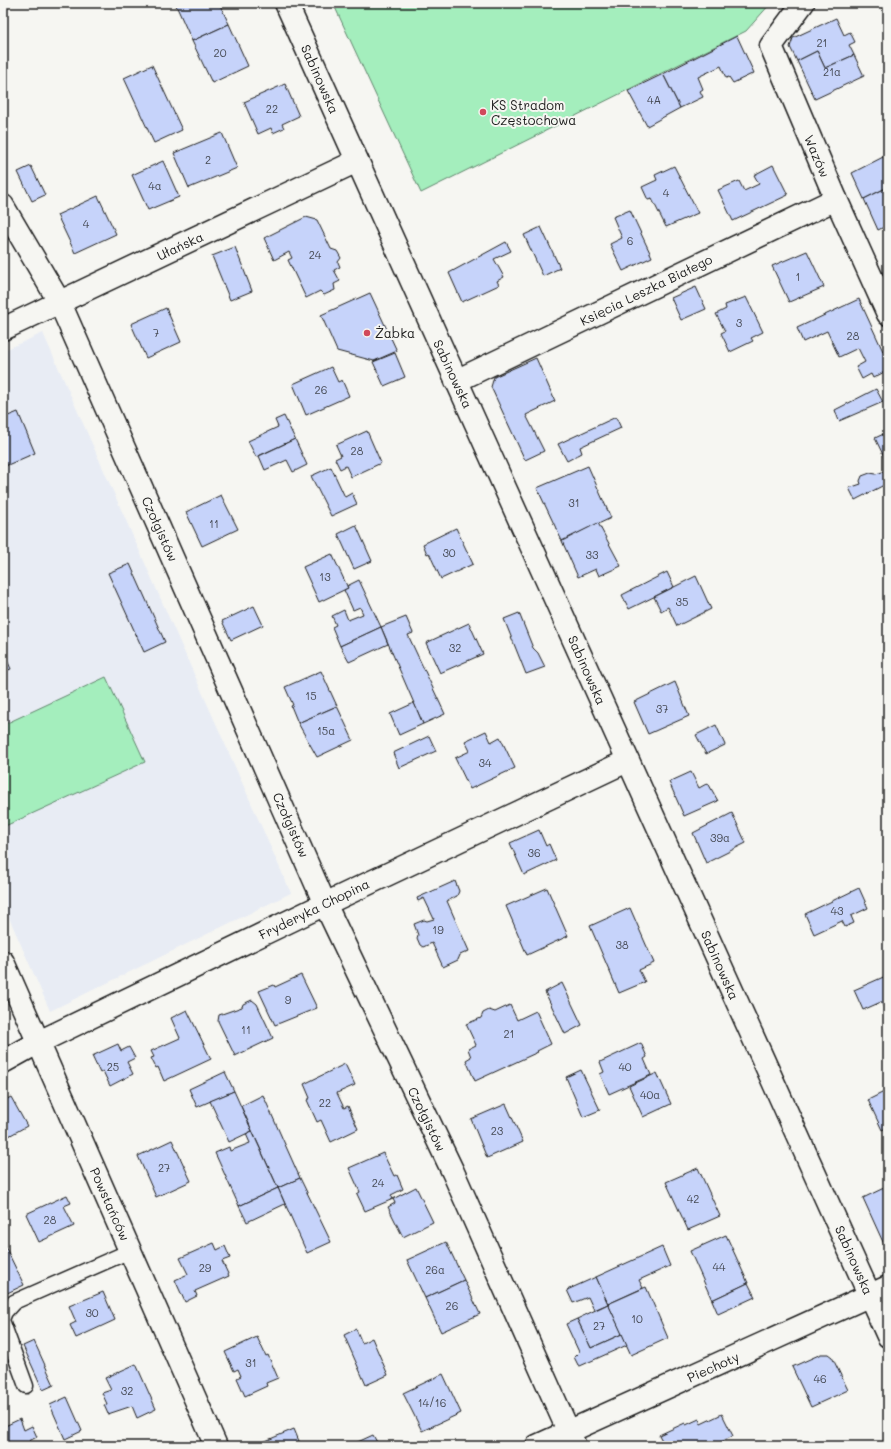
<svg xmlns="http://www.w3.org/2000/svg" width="891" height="1449" font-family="Mali,sans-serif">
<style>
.built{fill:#e8ecf4}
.green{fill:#a4eebd;stroke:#60856c}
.building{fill:#c6d3fa;stroke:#1c1c1c}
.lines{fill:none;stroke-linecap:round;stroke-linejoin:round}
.service-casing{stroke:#1c1c1c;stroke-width:17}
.minor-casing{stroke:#1c1c1c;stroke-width:25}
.tertiary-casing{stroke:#1c1c1c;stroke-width:25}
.service{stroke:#f6f6f2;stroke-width:14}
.minor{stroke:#f6f6f2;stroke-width:22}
.tertiary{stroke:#f6f6f2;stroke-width:22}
.poi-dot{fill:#d1495b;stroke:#f6f6f2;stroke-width:1.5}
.labels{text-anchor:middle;stroke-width:4;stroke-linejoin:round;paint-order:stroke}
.number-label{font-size:11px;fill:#464a54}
.street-label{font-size:13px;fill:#1c1c1c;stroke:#f6f6f2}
.poi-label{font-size:13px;fill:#1c1c1c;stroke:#f6f6f2;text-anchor:start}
</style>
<rect width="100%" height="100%" fill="#f6f6f2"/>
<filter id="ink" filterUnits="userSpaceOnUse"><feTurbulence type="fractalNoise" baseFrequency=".025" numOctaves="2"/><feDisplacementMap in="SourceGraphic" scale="8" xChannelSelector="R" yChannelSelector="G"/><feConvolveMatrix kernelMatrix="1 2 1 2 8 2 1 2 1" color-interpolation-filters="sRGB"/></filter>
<g filter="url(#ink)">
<path class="built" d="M43,333L291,893L50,1011L3,904V351Z"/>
<g class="green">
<path d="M333,3H771L746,31L421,193Z"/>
<path d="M106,677L145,762L3,827V725Z"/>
</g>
<g class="building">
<path d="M175,3H219L229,24L192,41Z"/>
<path d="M836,18L844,35L850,32L855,42L849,45L854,55L825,68L817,51L797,61L790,47L793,38Z"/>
<path d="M229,24L248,66L212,83L192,41Z"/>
<path d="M737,36L754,73L733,83L729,77L726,78L721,66L698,77L703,89L700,91L703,97L680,108L663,74Z"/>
<path d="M817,51L825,68L854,55L864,76L815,99L797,61Z"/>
<path d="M152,65L182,130L154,143L124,78Z"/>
<path d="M663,74L680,108L647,126L628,91Z"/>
<path d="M285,84L299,116L282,124L284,128L273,133L271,128L258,134L244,102Z"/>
<path d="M222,133L237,168L189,188L174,153Z"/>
<path d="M887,155L888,187L864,199L852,173Z"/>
<path d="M163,161L179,197L148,210L132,175Z"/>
<path d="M773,165L788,195L733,221L718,190L739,181L744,191L759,184L754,175Z"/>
<path d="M31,166L45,195L32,201L18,172Z"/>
<path d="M674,166L698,213L666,227L652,199L648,200L642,187L657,180L655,175Z"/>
<path d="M888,187V225L878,230L864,199Z"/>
<path d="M98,196L116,234L75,253L57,215Z"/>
<path d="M630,210L652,257L623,271L610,244L622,238L613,217Z"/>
<path d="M306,217L317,220L331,249L337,251L341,258L338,262L340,267L334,270L340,281L334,284L335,290L324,295L320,291L306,298L288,260L292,258L289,252L274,260L264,238Z"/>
<path d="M541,227L560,268L543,276L524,235Z"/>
<path d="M506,242L511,251L494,259L504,277L497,281L499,285L462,302L449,273Z"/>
<path d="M235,247L252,291L230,300L212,256Z"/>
<path d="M807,251L824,287L789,302L772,266Z"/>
<path d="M696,287L706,309L681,320L671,298Z"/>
<path d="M370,293L397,351L374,361L337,351L321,315Z"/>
<path d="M746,297L763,332L751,338L753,341L730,352L721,333L725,331L716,314L726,309L725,305Z"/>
<path d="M859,299L888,362V370L873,378L871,374L862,379L856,367L865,362L858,348L839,357L827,331L803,342L797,328Z"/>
<path d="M166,308L181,342L146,358L131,324Z"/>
<path d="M395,353L405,377L384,386L373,362Z"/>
<path d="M536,358L555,401L526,415L544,451L525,460L491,387L494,377Z"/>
<path d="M331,367L338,382L342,380L349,396L306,415L293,384Z"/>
<path d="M876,389L883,402L839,421L835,410Z"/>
<path d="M18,412L35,453L3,467V418Z"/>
<path d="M284,416L295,439L256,457L248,441L278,427L275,420Z"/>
<path d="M616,417L621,428L580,447L582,453L567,461L558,444Z"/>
<path d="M367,431L381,463L351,477L346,466L340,469L335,459L341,456L336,445Z"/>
<path d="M888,432V465L875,438Z"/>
<path d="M295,439L307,465L293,472L287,460L265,470L259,456Z"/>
<path d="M588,466L611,518L562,541L537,488Z"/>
<path d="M331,467L345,497L352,493L357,504L331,516L311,476Z"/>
<path d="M888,470V483L855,500L849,488L861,484L860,481L862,476L870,473L876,474Z"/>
<path d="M221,495L238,529L202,546L186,512Z"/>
<path d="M598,523L621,566L599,576L596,569L578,577L562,541Z"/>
<path d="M356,525L372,561L354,569L338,534Z"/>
<path d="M456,528L473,564L441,579L429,553L427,554L423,544Z"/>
<path d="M332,554L348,588L319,602L303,567Z"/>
<path d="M130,564L165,642L144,652L108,573Z"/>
<path d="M667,572L674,587L629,609L622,595Z"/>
<path d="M696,576L711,609L677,626L668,607L661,611L654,597Z"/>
<path d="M359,580L381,627L340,646L332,627L336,625L332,616L344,610L348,620L363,614L360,607L353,610L344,590L348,588L347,586Z"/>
<path d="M254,606L263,625L231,640L222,621Z"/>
<path d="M519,613L533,648L538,653L545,667L526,674L504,619Z"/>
<path d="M406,617L413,633L408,635L445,714L423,724L381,627Z"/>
<path d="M469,623L483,654L440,673L426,643Z"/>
<path d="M381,627L388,644L349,662L340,646Z"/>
<path d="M3,651L11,669L3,672Z"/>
<path d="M321,671L337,706L298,723L291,706L293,705L285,687Z"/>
<path d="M675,682L689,716L648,734L634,702Z"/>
<path d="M414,703L423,724L399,735L390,714Z"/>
<path d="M337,706L353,740L317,757L298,723Z"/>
<path d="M716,725L725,745L706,754L696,735Z"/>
<path d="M486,731L491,742L500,737L515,768L470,789L455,758L470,751L465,741Z"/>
<path d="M429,736L436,751L399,768L393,753Z"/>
<path d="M691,772L699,788L708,783L718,801L684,816L669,782Z"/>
<path d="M732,813L746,843L706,863L693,833Z"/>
<path d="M539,830L546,846L549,844L556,860L524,875L510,843Z"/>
<path d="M455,881L459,891L457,896L447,901L469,951L460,955L458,960L443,967L432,943L423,947L420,945L417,938L418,935L414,924L424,920L427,921L434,919L424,898L418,901L417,898Z"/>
<path d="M547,888L568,936L527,955L506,906Z"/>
<path d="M859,888L868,908L851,916L854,923L845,927L842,921L814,934L805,914Z"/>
<path d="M630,908L654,963L639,970L645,982L619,993L590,926Z"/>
<path d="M301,975L317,1008L275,1025L259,991L274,985L275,987Z"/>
<path d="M888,975V1009L885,1010L881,1002L863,1010L854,990Z"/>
<path d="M562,983L582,1025L565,1034L545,992Z"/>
<path d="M252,1000L257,1004L273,1038L235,1056L218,1021L219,1015L242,1007L243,1004Z"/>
<path d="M510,1005L517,1020L536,1011L551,1044L537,1051L538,1052L475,1081L466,1060L471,1057L468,1049L476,1045L466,1024L481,1018L483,1013L489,1010L495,1012Z"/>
<path d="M187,1010L211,1059L164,1081L158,1067L156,1068L151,1058L154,1057L151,1051L180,1038L171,1018Z"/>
<path d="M641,1043L647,1057L644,1059L651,1075L609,1094L600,1074L604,1072L600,1062Z"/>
<path d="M118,1044L121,1051L129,1047L135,1058L127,1062L133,1074L110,1086L103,1071L100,1073L92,1056Z"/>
<path d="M345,1064L355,1085L337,1093L344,1108L348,1106L358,1129L331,1142L321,1120L317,1122L307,1100L310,1098L304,1084Z"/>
<path d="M581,1070L600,1110L583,1117L566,1077Z"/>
<path d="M225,1072L234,1091L197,1107L189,1089Z"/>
<path d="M657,1073L671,1104L643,1117L629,1086Z"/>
<path d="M888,1090V1127L882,1130L868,1100Z"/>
<path d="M234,1091L252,1131L229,1142L210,1101Z"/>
<path d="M263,1095L300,1178L278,1188L241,1106Z"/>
<path d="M11,1097L27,1126L7,1137L3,1129V1101Z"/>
<path d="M506,1104L523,1142L487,1158L471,1119Z"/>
<path d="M3,1129L7,1137L3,1139Z"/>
<path d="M252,1131L278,1188L239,1206L215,1153L229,1147L230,1151L250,1143L246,1134Z"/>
<path d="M172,1140L191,1181L156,1197L138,1156Z"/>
<path d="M383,1153L394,1176L397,1175L403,1189L391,1195L393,1199L365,1211L357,1194L360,1192L349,1168Z"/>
<path d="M698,1168L720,1216L688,1230L666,1182Z"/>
<path d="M300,1178L331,1242L307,1253L278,1188Z"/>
<path d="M888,1186V1253L863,1198Z"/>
<path d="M416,1187L433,1222L403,1237L388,1207L395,1203L393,1199Z"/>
<path d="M278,1188L285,1204L247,1222L239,1206Z"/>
<path d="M67,1195L71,1203L64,1206L74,1226L39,1242L26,1214Z"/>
<path d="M726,1235L748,1283L712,1300L690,1251Z"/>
<path d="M3,1242L24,1285L3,1295Z"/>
<path d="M446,1242L464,1280L425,1298L407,1260Z"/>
<path d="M214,1243L217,1250L225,1246L230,1258L222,1261L229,1276L195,1291L197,1296L185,1302L175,1280L188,1274L180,1258Z"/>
<path d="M662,1247L670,1266L639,1280L643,1288L608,1304L596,1277Z"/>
<path d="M596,1277L608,1304L594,1310L588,1297L573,1303L567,1290Z"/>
<path d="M464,1280L480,1314L441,1332L425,1298Z"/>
<path d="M748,1283L755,1297L718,1314L712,1300Z"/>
<path d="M646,1287L668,1338L631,1355L608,1304Z"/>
<path d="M103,1292L115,1320L76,1338L70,1325L76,1322L69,1306Z"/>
<path d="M608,1304L622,1334L591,1348L577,1319Z"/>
<path d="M577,1319L591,1348L622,1334L627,1345L580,1366L578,1365L574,1357L579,1352L566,1324Z"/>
<path d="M356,1329L362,1343L372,1338L388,1375L366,1385L344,1335Z"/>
<path d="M257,1337L266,1356L268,1355L278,1378L266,1383L267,1386L245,1396L237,1378L241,1376L238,1369L234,1371L225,1352Z"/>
<path d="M34,1341L54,1385L43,1390L23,1346Z"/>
<path d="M821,1354H828L832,1357L848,1390L811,1407L792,1367Z"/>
<path d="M136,1364L156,1409L137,1418L132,1406L108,1414L104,1405L107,1404L102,1393L111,1390L105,1378Z"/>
<path d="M443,1374L461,1413L422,1431L403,1393Z"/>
<path d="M67,1397L82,1431L65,1439L50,1405Z"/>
<path d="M722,1414L733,1436L713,1446H665L659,1435L685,1423L686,1425L699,1419L701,1424Z"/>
<path d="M20,1419L24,1430L32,1426L37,1437L29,1441L32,1446H3V1427Z"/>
<path d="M294,1429L301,1446H265L263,1442Z"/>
<path d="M373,1435L379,1446H349Z"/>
</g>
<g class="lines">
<defs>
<g id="service">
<path d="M3,1317L5,1312L14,1302L130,1251"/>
<path d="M3,1323L26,1386"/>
</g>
<g id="minor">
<path d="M803,3L771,46L836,199L888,314"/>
<path d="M3,206L60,303L325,904L453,1172L575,1446"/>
<path d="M3,329L357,161"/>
<path d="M456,381L836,199"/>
<path d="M3,962L216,1446"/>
<path d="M3,1062L39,1042L325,904L627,761"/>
<path d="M537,1446L888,1287"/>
</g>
<path id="tertiary" d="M286,3L888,1336"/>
</defs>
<use href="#service" class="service-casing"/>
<use href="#minor" class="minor-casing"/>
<use href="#tertiary" class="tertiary-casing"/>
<use href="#service" class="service"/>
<use href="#minor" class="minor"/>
<use href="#tertiary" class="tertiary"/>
</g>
</g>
<g class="poi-dot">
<circle cx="483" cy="112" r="4"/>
<circle cx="367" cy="333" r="4"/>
</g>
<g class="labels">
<g class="number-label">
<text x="822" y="47">21</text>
<text x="220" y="57">20</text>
<text x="832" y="76">21a</text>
<text x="654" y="104">4A</text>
<text x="272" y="113">22</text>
<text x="208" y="164">2</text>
<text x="155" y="190">4a</text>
<text x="666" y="197">4</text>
<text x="86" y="228">4</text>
<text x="630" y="245">6</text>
<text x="315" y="259">24</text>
<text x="798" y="281">1</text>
<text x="739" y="327">3</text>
<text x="156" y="337">7</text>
<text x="853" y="340">28</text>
<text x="321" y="394">26</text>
<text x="357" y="455">28</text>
<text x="574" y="507">31</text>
<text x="214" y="528">11</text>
<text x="449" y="557">30</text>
<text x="592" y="559">33</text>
<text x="325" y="581">13</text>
<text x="682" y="606">35</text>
<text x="455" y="652">32</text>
<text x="311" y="700">15</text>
<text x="662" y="713">37</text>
<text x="326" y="735">15a</text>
<text x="485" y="767">34</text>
<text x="720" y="842">39a</text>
<text x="534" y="857">36</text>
<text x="837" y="915">43</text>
<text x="438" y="934">19</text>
<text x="622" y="949">38</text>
<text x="288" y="1004">9</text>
<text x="246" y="1034">11</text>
<text x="509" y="1038">21</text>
<text x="113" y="1071">25</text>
<text x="625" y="1071">40</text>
<text x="650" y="1099">40a</text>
<text x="325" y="1107">22</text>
<text x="497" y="1135">23</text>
<text x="164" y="1172">27</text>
<text x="378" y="1187">24</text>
<text x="693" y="1203">42</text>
<text x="50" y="1224">28</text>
<text x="719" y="1271">44</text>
<text x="205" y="1272">29</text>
<text x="435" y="1274">26a</text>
<text x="452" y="1310">26</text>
<text x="92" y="1317">30</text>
<text x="637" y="1323">10</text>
<text x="599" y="1330">27</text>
<text x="251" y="1367">31</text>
<text x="820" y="1383">46</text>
<text x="127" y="1395">32</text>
<text x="432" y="1407">14/16</text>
</g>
<g class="street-label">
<text transform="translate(320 79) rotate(66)" y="5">Sabinowska</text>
<text transform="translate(817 156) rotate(67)" y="5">Wazów</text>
<text transform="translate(180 246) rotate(-25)" y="5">Ułańska</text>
<text transform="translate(646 290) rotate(-26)" y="5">Księcia Leszka Białego</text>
<text transform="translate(453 374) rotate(65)" y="5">Sabinowska</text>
<text transform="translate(160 529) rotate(66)" y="5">Czołgistów</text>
<text transform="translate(587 670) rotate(66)" y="5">Sabinowska</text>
<text transform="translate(291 825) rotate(66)" y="5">Czołgistów</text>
<text transform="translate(314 909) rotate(-26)" y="5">Fryderyka Chopina</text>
<text transform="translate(720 965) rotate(66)" y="5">Sabinowska</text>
<text transform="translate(427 1119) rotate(64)" y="5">Czołgistów</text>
<text transform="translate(110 1204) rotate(66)" y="5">Powstańców</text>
<text transform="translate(854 1260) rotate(66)" y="5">Sabinowska</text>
<text transform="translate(713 1367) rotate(-24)" y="5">Piechoty</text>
</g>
<g class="poi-label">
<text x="491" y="110">KS Stradom<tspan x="491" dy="15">Częstochowa</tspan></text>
<text x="375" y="338">Żabka</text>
</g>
</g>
<rect width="891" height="1449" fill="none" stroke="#f6f6f2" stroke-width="16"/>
<rect x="8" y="8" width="875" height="1433" fill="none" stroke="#1c1c1c" stroke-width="1.5" filter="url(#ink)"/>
</svg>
